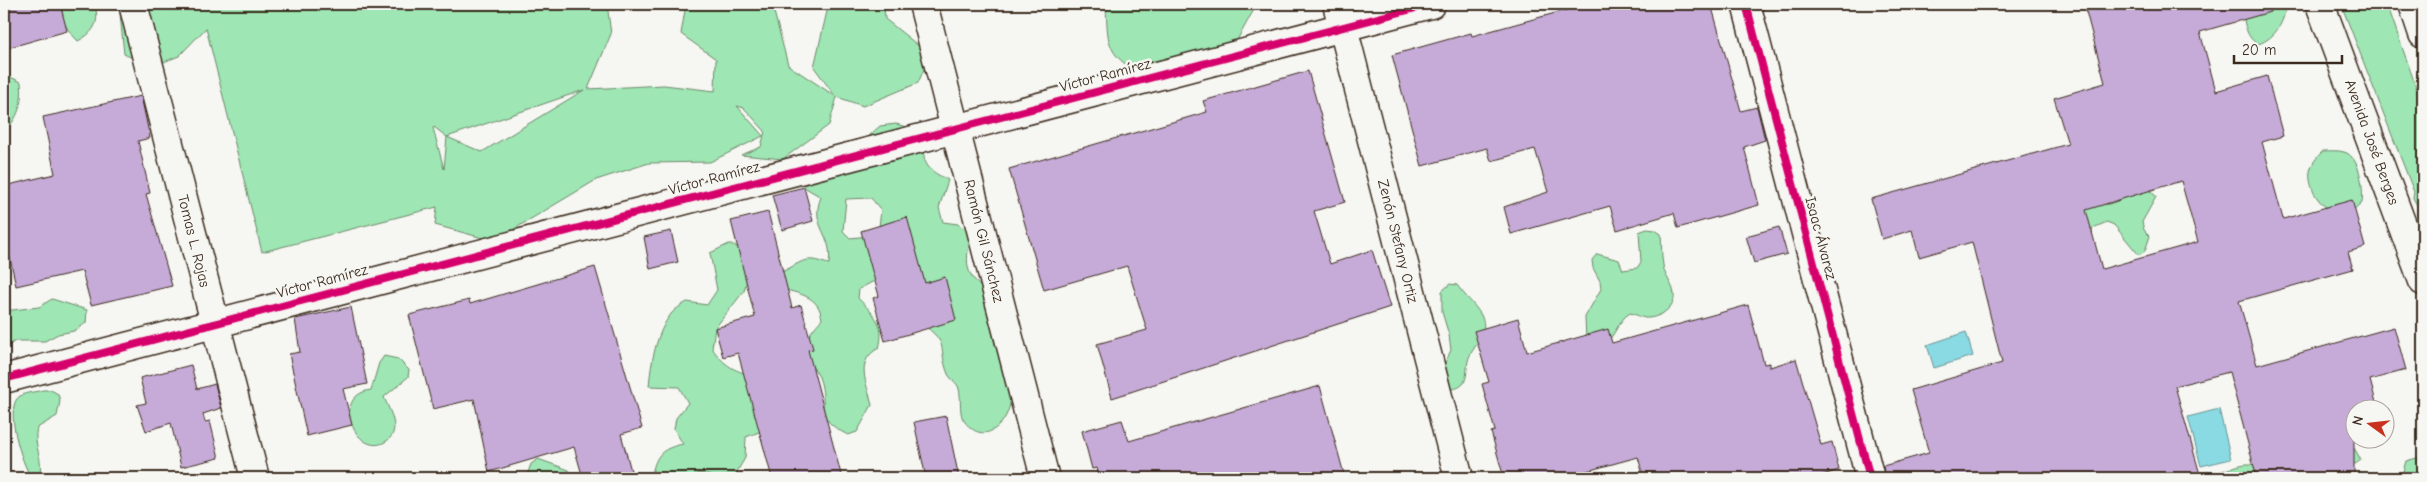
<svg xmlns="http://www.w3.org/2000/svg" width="2427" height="482" font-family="'Comic Neue',sans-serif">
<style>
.green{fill:#9ee6b4;stroke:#6c8869;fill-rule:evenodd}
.water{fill:#89dae2;stroke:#6a9494}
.building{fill:#c6abd8;stroke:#3b2a1e;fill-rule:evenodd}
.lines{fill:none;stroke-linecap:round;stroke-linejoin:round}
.minor-casing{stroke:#3b2a1e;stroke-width:31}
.secondary-casing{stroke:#3b2a1e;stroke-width:31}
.minor{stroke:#f6f6f2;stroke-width:28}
.secondary{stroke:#f6f6f2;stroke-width:28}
.cycleway-casing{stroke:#f6f6f2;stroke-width:11}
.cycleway{stroke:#d6006c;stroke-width:8}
.labels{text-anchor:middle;stroke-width:5;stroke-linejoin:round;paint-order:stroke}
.street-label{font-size:15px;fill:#3b2a1e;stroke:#f6f6f2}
</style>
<rect width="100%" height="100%" fill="#f6f6f2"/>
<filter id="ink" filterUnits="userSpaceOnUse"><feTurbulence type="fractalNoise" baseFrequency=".02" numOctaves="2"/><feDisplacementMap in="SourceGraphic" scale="10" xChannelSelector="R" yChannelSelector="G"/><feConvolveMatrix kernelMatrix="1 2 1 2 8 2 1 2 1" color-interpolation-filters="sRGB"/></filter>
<g filter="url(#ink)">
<g class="green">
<path d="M63,4H94C101,21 94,33 78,41C67,30 60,20 63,4Z"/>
<path d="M119,4H607L611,34L588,89L664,85L715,91L716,59L681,34L686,4L773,8L788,65L835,96L814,67L828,7L830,4H884L885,19L930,55L918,83L863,106L837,97L829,125L783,159L741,155L761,147L765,131L744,108L737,106L763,136L710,162L649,163L596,180L494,241L435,225L437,207L262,252L206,28L179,56L151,67L124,54ZM584,90L482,152L447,137ZM434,127L447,137L444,169L433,128Z"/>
<path d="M1109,4H1257L1231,51L1188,55L1128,66C1105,50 1108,34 1106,9Z"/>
<path d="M2242,4H2286C2285,21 2275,39 2258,44C2244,37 2244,18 2242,4Z"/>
<path d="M2341,4H2387L2423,107V216L2413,198L2414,192Z"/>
<path d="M4,74L21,82C23,102 19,118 4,132Z"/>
<path d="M896,124L914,129L924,143C922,165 928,170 948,180L939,208L943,222L958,224L972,234C969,244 966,256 968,267C970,279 982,285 986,296C992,310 991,325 994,340C996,351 1003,358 1007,368C1016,388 1012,421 991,431C981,436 971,430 965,422C958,415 962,399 959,389C958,383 951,380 948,374C937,346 951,345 921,323L879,227L881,210L871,198L846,199L843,231L850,238L869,236L876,280L859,289L858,298C873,314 886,324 879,348C854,361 867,383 872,405L857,432L848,435C811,417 830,406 819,377C815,369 807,361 806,353C803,339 814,328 822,319C819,295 799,294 779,288L783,271C792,268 800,260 809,260C815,259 823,263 829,264C834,234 809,227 821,197L804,187L818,169L854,149L880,126Z"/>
<path d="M2323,151C2330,151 2338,150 2344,152C2360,156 2364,189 2362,203L2350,214C2343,213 2332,212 2327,208C2322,205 2317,198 2314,193C2306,174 2309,165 2323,151Z"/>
<path d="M2144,188L2152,192L2156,197L2142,222L2144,230L2150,236L2145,251L2139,255L2114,225L2107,222L2093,228L2091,236L2081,211L2094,205L2109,204L2118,201L2130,191Z"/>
<path d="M1647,229L1655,230L1661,234C1662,244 1661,255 1663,265C1664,276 1673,284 1674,294C1676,308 1658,319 1645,318C1640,317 1635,314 1630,313C1618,320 1616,335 1605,344L1586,340L1585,317L1601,289L1600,281L1593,268L1592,260L1597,254L1619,260L1623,270L1637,268L1641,262L1639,232Z"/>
<path d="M729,244L747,250L750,270L744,291L715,328L712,348C725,367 735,371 757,377L778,430L759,432L746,437L745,458L735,475L716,477L698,473L696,478H651C656,455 660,449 683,444L674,429L676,418L688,403L679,387L649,386C651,363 656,333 671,314C675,309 682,305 687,302L707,305L717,290L710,253Z"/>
<path d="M1450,284L1457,285C1464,295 1476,306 1481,315C1491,336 1471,346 1468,361C1466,369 1468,377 1463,384C1459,388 1455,389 1450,389L1442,377L1445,363L1451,350L1449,335L1442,312V291Z"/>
<path d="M52,299L87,310L86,323L74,331L58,334L45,341H15L4,349V311L39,307Z"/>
<path d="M384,356L398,359L409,370L408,377L384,397C389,410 403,432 385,442C357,458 329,396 371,390L379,363Z"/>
<path d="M43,390H51L58,394L60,401L57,416L37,428C32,445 45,460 39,477H31C22,464 3,406 20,396C26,392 37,392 43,390Z"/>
<path d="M2350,441L2361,460C2343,475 2302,472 2279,474L2274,478H2196L2207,472C2225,476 2239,458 2258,466Z"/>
<path d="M2417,458L2423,459V478H2401L2406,461Z"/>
<path d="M538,459L569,470L572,478H526L531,464Z"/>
</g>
<g class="water">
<path d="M1966,332L1973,356L1934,368L1927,345Z"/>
<path d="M2219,409L2231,459L2201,466L2188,417Z"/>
</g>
<g class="building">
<path d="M23,4H60L67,31L4,49V9Z"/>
<path d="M1588,4H1711L1741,111L1757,107L1765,140L1744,147L1759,205L1678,228L1674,213L1617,230L1610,206L1511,234L1504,207L1548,192L1535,149L1491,161L1487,148L1422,166L1392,55L1471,33L1472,36Z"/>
<path d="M2084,4H2269L2270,12L2200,32L2216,91L2267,76L2283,136L2262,142L2283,219L2352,200L2365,247L2348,252L2353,269L2239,301L2257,365L2394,327L2406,370L2370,380L2378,410H2354V478H2257L2229,372L2175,386L2201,478H1885L1883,466L1929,453L1911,390L2002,363L1972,242L1919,257L1912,230L1882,239L1871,199L2068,144L2054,98L2105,83ZM2181,181L2198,242L2102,269L2086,210Z"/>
<path d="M1308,71L1345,202L1314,211L1330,264L1372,250L1390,307L1112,398L1097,344L1147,330L1127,266L1044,290L1009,169L1207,112L1203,101Z"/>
<path d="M141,96L150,138L138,141L150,193L146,194L172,286L91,305L82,271L16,286L4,230V186L55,174L43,117Z"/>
<path d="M804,187L813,221L782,230L772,195Z"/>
<path d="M768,212L792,308L801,305L813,349L808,350L842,478H772L738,353L723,357L715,328L755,317L731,221Z"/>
<path d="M907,217L925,283L945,277L956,320L885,341L873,298L879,296L861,231Z"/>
<path d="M1779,227L1787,254L1754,263L1746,236Z"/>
<path d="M671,231L678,262L650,269L644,237Z"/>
<path d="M595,267L642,428L621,434L633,478H583L574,447L489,472L474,399L433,409L409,315L469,300L470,304Z"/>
<path d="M1748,305L1764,364L1770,363V367L1796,359L1821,445L1832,442L1839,470L1813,478H1644L1638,457L1561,478H1504L1491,432L1495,431L1482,384L1489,382L1474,331L1518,318L1527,352L1608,329L1612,343Z"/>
<path d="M351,307L367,384L343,389L352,425L307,436L289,354L300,352L295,319Z"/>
<path d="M191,365L197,389L215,384L221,408L203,414L205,422L210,421L219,458L181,467L171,423L146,431L137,405L146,403L140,378Z"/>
<path d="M1320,386L1345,478H1099L1097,468L1092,469L1082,431L1122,420L1129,441Z"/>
<path d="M946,416L959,478H926L914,422Z"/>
</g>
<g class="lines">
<defs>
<g id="minor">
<path d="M133,4L255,478"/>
<path d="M923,4L1045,478"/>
<path d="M1337,4L1459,478"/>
<path d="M1746,4L1870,478"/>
<path d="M4,379L1431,4"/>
</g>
<g id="secondary">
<path d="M2320,4L2423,281"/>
<path d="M2413,4L2423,34"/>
</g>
</defs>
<use href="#minor" class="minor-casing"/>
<use href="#secondary" class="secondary-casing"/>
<use href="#minor" class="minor"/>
<use href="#secondary" class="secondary"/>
<defs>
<g id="cycleway">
<path d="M1746,4L1870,478"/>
<path d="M4,379L1431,4"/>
</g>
</defs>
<use href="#cycleway" class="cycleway-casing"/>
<use href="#cycleway" class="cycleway"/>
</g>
</g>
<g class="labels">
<g class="street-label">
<text transform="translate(1105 75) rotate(-15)" y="5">Víctor Ramírez</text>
<text transform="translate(2372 142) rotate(70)" y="5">Avenida José Berges</text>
<text transform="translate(714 178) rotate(-15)" y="5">Víctor Ramírez</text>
<text transform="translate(1821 238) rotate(75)" y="5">Isaac Álvarez</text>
<text transform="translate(194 241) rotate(76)" y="5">Tomas L. Rojas</text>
<text transform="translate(984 241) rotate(76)" y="5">Ramón Gil Sánchez</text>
<text transform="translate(1398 241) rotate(76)" y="5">Zenón Stefany Ortiz</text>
<text transform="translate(322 281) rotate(-15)" y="5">Víctor Ramírez</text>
</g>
</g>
<rect width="2427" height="482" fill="none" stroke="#f6f6f2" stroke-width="20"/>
<rect x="10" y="10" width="2407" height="462" fill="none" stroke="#3b2a1e" stroke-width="2" filter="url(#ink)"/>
<g transform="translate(2370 424) rotate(285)"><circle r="24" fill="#f6f6f2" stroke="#aba49d"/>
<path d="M0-4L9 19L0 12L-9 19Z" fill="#c8321e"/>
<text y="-8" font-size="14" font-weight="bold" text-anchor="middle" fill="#3b2a1e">N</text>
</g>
<path d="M2234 55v8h108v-8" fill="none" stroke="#3b2a1e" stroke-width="2.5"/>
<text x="2242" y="55" font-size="15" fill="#3b2a1e" stroke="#f6f6f2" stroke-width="4" paint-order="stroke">20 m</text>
</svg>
